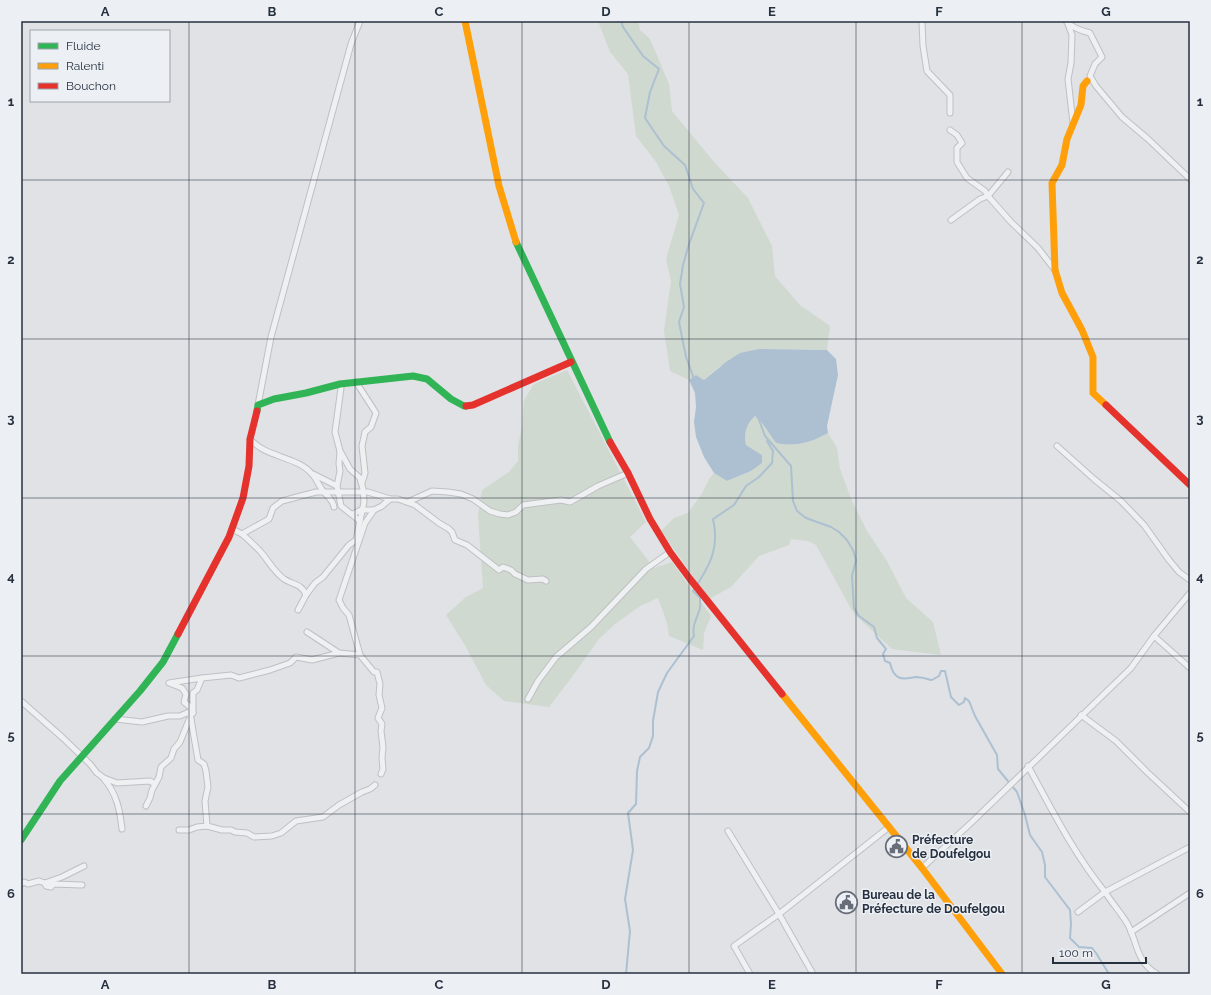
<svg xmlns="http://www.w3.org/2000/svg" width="1211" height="995" font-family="Raleway,sans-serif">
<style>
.green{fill:#d0d9cf}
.water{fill:#acc0d2}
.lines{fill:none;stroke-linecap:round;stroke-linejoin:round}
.stream{stroke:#acc0d2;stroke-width:2}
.street-casing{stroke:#bec0c3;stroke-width:7}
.street{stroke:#eff0f2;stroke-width:5}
.fast{stroke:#30b455;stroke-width:7}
.slow{stroke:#ff9f0a;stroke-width:7}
.jam{stroke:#e5322d;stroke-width:7}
.grid{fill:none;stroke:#26303f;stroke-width:1;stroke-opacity:0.55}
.labels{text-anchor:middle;stroke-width:3;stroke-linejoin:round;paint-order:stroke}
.poi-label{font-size:12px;font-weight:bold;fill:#26303f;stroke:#ecf0f5;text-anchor:start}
.neatline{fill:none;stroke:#26303f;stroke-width:1.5}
.grid-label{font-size:13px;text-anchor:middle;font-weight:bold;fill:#26303f}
</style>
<rect width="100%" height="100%" fill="#e0e2e5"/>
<g class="green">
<path d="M598,21H638L640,30L650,39L669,84L672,111L714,162L748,198L772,246L775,276L800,305L830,326L827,350L778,349L720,366L704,380L696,375L689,380L670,371L664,331L671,281L666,259L679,215L669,186L656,162L636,136L628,74L610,52Z"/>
<path d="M567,370L646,522L630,537L654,568L672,562L711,616L704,633L703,650L669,636L667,623L658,598L640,606L615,624L599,639L572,677L549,707L504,701L486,685L466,647L446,615L466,597L483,588L478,516L482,490L509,472L518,461V446L522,427L524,400L534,384Z"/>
<path d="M755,416L762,423L776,443C796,447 810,443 828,433L837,448L840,469L852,501L867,531L887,561L906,598L933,622L941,655L892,649L854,614L816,545L808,541L791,539L789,545L759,556L731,587L709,599L661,531L674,518L688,513L703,492L709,479L714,473L727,481L751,471L762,455L746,445C743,434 747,423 755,416Z"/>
</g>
<path class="water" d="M759,349L827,350L836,359L838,375L827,426L828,433C810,443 796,447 776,443L762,423L755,416C747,423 743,434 746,445L762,455V463L751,471L727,481L714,473L704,457L696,437L694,422L696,407L695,393L689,380L696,375L704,380L726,362L740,353Z"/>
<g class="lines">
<g class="stream">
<path d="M621,21L623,27L643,56L659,69L650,92L645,118L664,146L685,165L693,189L704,203L689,244L683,265L680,284L684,307L679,322L686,357L694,379"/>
<path d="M758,417L765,436L791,466L793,501L797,511L806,518L831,527L839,532L847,540L853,550L856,560L852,576L854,608L859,616L874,627L877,638L886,649L883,654L885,661L890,663C894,680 901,680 916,677C921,677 927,679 932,680L939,676L941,671H945L951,697L959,705L964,702L965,698L969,701L975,716L997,755L998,769L1017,792L1025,815L1030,835L1042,852L1045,865V877L1070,910L1071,924L1070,938L1079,947L1092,948L1096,953L1109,974"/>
<path d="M626,974L630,931L625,899L633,850L628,813L636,804L637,771L640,757L649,748L653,736V721L658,692L667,673L694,636C692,625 696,621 699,611C701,608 700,602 700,598L693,591C709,567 720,549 713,519L734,505L746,486L759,477L772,463L773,451L767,441"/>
</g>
<defs>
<g id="street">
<path d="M922,21L923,46L927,71L950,95V113"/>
<path d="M1066,21C1072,28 1082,31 1090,33L1102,57L1095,64L1090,76L1096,86L1122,117L1148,139L1190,179"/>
<path d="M1068,24L1072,35L1071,63L1068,79L1073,123"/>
<path d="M950,130L957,135L962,143L957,148V162L967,178L985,191L988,196L1011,222L1038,248L1055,270"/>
<path d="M951,220L980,199L988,196L1008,172"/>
<path d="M356,382L376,413L371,427L365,432L362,446L365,473L362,483"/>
<path d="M340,384L341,388L335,432L340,451L339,464L340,471L337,486L341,506L360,521"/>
<path d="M258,405L271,337L351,44L360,21"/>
<path d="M250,439C266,458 297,456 312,474C317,479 319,487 324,492C328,497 333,500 334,507"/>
<path d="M1057,446L1094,479L1121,501L1144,525L1169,560L1179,572L1190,580"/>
<path d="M313,474L337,486"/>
<path d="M408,502L432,491L448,492L461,494L473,499L490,511L500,514L508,515L516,512L523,505L561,500L570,502L598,486L628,473"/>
<path d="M353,514L361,510H374L382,506L390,499H398L415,505L439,523L449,529L452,532L455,540L467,545L499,570L503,567L511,570L515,574L528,580L543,579L546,581"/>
<path d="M232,529L242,534L269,519L273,508L282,501L316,492H368L390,499"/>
<path d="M242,534C248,539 254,545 260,551C268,560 274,572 284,579C293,585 301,583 306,595"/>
<path d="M298,610L306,595L315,583L323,577L349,545L356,540L364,502L363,489L360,478L350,469L340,451"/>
<path d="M307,632L339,653L360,655L374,672H377L380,684L379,695L382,708L378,718L382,724L381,731L383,747L382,758L383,769L381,774"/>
<path d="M1154,636L1190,668"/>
<path d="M360,655L349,615L343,608L339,600L365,523L374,510"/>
<path d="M528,699L538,681L556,657L591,627L646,569L670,552"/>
<path d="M21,701L63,738L90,764L97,773L104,778L117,783L150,781L155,784"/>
<path d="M192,712L190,707L184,702L186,694L182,688L169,683L202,678"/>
<path d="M1081,715L1116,741L1147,772L1190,812"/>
<path d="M115,719L142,722L168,716H180L189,712L193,713"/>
<path d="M191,719L198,760L204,764L206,771L208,787L205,801L207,826"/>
<path d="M1028,766C1052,810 1074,854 1105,892L1190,847"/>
<path d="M104,779C117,794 120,811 122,829"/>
<path d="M146,806L150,798L152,790L159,777L161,767L171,758L174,749L180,742L189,720L191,719L190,716L193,713V693L197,690L202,678L231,675L239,678L270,670L290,663L296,657L312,660L339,653"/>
<path d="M179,830H189L197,827L207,826L222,830H231L235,832L247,833L254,837L272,836L281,833L296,821L323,817L339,805L362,792L370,789L375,785"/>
<path d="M728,831L779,914L813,974"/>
<path d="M922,868L972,822L1131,668L1154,636L1190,593"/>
<path d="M45,883L46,886L51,887L53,884L82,885"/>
<path d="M21,884L24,882L28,884L39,881L45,883L62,877L84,866"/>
<path d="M1078,912L1105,892C1112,903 1121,913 1127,923C1138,942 1135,961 1157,974"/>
<path d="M1131,932L1190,893"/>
<path d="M750,974L734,946L779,914L889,827"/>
</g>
</defs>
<use href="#street" class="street-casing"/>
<use href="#street" class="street"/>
<g class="fast">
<path d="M516,242L610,442"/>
<path d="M257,411L258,405L274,399L306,393L340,384L413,376L427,379L451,399L464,406H466"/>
<path d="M21,840L60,781L140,691L163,662L178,634"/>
</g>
<g class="slow">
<path d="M465,21L499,186L516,242"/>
<path d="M1087,81L1083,86L1081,105L1067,139L1062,165L1052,183L1055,270L1062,293L1082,330L1093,357V393L1106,405"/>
<path d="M782,694L922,868L1002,974"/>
</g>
<g class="jam">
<path d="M1106,405L1190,485"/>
<path d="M466,406L473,405L571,362"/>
<path d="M610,442L628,473L650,519L670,552L690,579L782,694"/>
<path d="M178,634L229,537L243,498L249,466L250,439L257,411"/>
</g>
</g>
<path class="grid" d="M189,21V974M355,21V974M522,21V974M689,21V974M856,21V974M1022,21V974M21,180H1190M21,339H1190M21,498H1190M21,656H1190M21,814H1190"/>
<defs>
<symbol id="civic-ring" viewBox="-11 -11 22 22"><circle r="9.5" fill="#ecf0f5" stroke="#676e79" stroke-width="1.5"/><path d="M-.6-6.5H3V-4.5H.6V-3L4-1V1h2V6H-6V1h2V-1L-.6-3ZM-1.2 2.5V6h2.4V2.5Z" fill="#676e79"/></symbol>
</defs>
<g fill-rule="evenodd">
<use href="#civic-ring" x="884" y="834" width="25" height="25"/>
<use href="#civic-ring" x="834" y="890" width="25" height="25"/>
</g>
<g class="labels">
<g class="poi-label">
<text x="912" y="844">Préfecture<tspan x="912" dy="14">de Doufelgou</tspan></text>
<text x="862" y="899">Bureau de la<tspan x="862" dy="14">Préfecture de Doufelgou</tspan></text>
</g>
</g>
<rect width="1211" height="995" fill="none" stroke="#ecf0f5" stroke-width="44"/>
<rect x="30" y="30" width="140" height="72" fill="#ecf0f5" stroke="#9da3ac"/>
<rect x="38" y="43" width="20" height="6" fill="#30b455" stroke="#9da3ac"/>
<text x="66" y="50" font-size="12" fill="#26303f">Fluide</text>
<rect x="38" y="63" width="20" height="6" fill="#ff9f0a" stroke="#9da3ac"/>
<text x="66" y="70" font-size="12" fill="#26303f">Ralenti</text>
<rect x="38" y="83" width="20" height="6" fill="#e5322d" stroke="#9da3ac"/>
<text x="66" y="90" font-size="12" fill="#26303f">Bouchon</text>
<path d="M1053 957v6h93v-6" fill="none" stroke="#26303f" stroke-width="2"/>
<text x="1059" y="957" font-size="12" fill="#26303f" stroke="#ecf0f5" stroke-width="3" paint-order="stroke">100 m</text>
<rect x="22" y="22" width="1167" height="951" class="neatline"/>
<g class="grid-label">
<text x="105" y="16">A</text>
<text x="272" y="16">B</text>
<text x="439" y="16">C</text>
<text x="606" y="16">D</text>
<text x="772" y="16">E</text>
<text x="939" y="16">F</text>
<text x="1106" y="16">G</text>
<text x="11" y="106">1</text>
<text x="1200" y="106">1</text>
<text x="11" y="264">2</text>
<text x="1200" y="264">2</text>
<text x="11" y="423">3</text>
<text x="1200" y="423">3</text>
<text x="11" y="581">4</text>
<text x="1200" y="581">4</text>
<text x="11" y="740">5</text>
<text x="1200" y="740">5</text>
<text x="11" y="898">6</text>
<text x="1200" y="898">6</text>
<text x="105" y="989">A</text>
<text x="272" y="989">B</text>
<text x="439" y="989">C</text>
<text x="606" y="989">D</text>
<text x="772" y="989">E</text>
<text x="939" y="989">F</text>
<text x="1106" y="989">G</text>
</g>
</svg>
